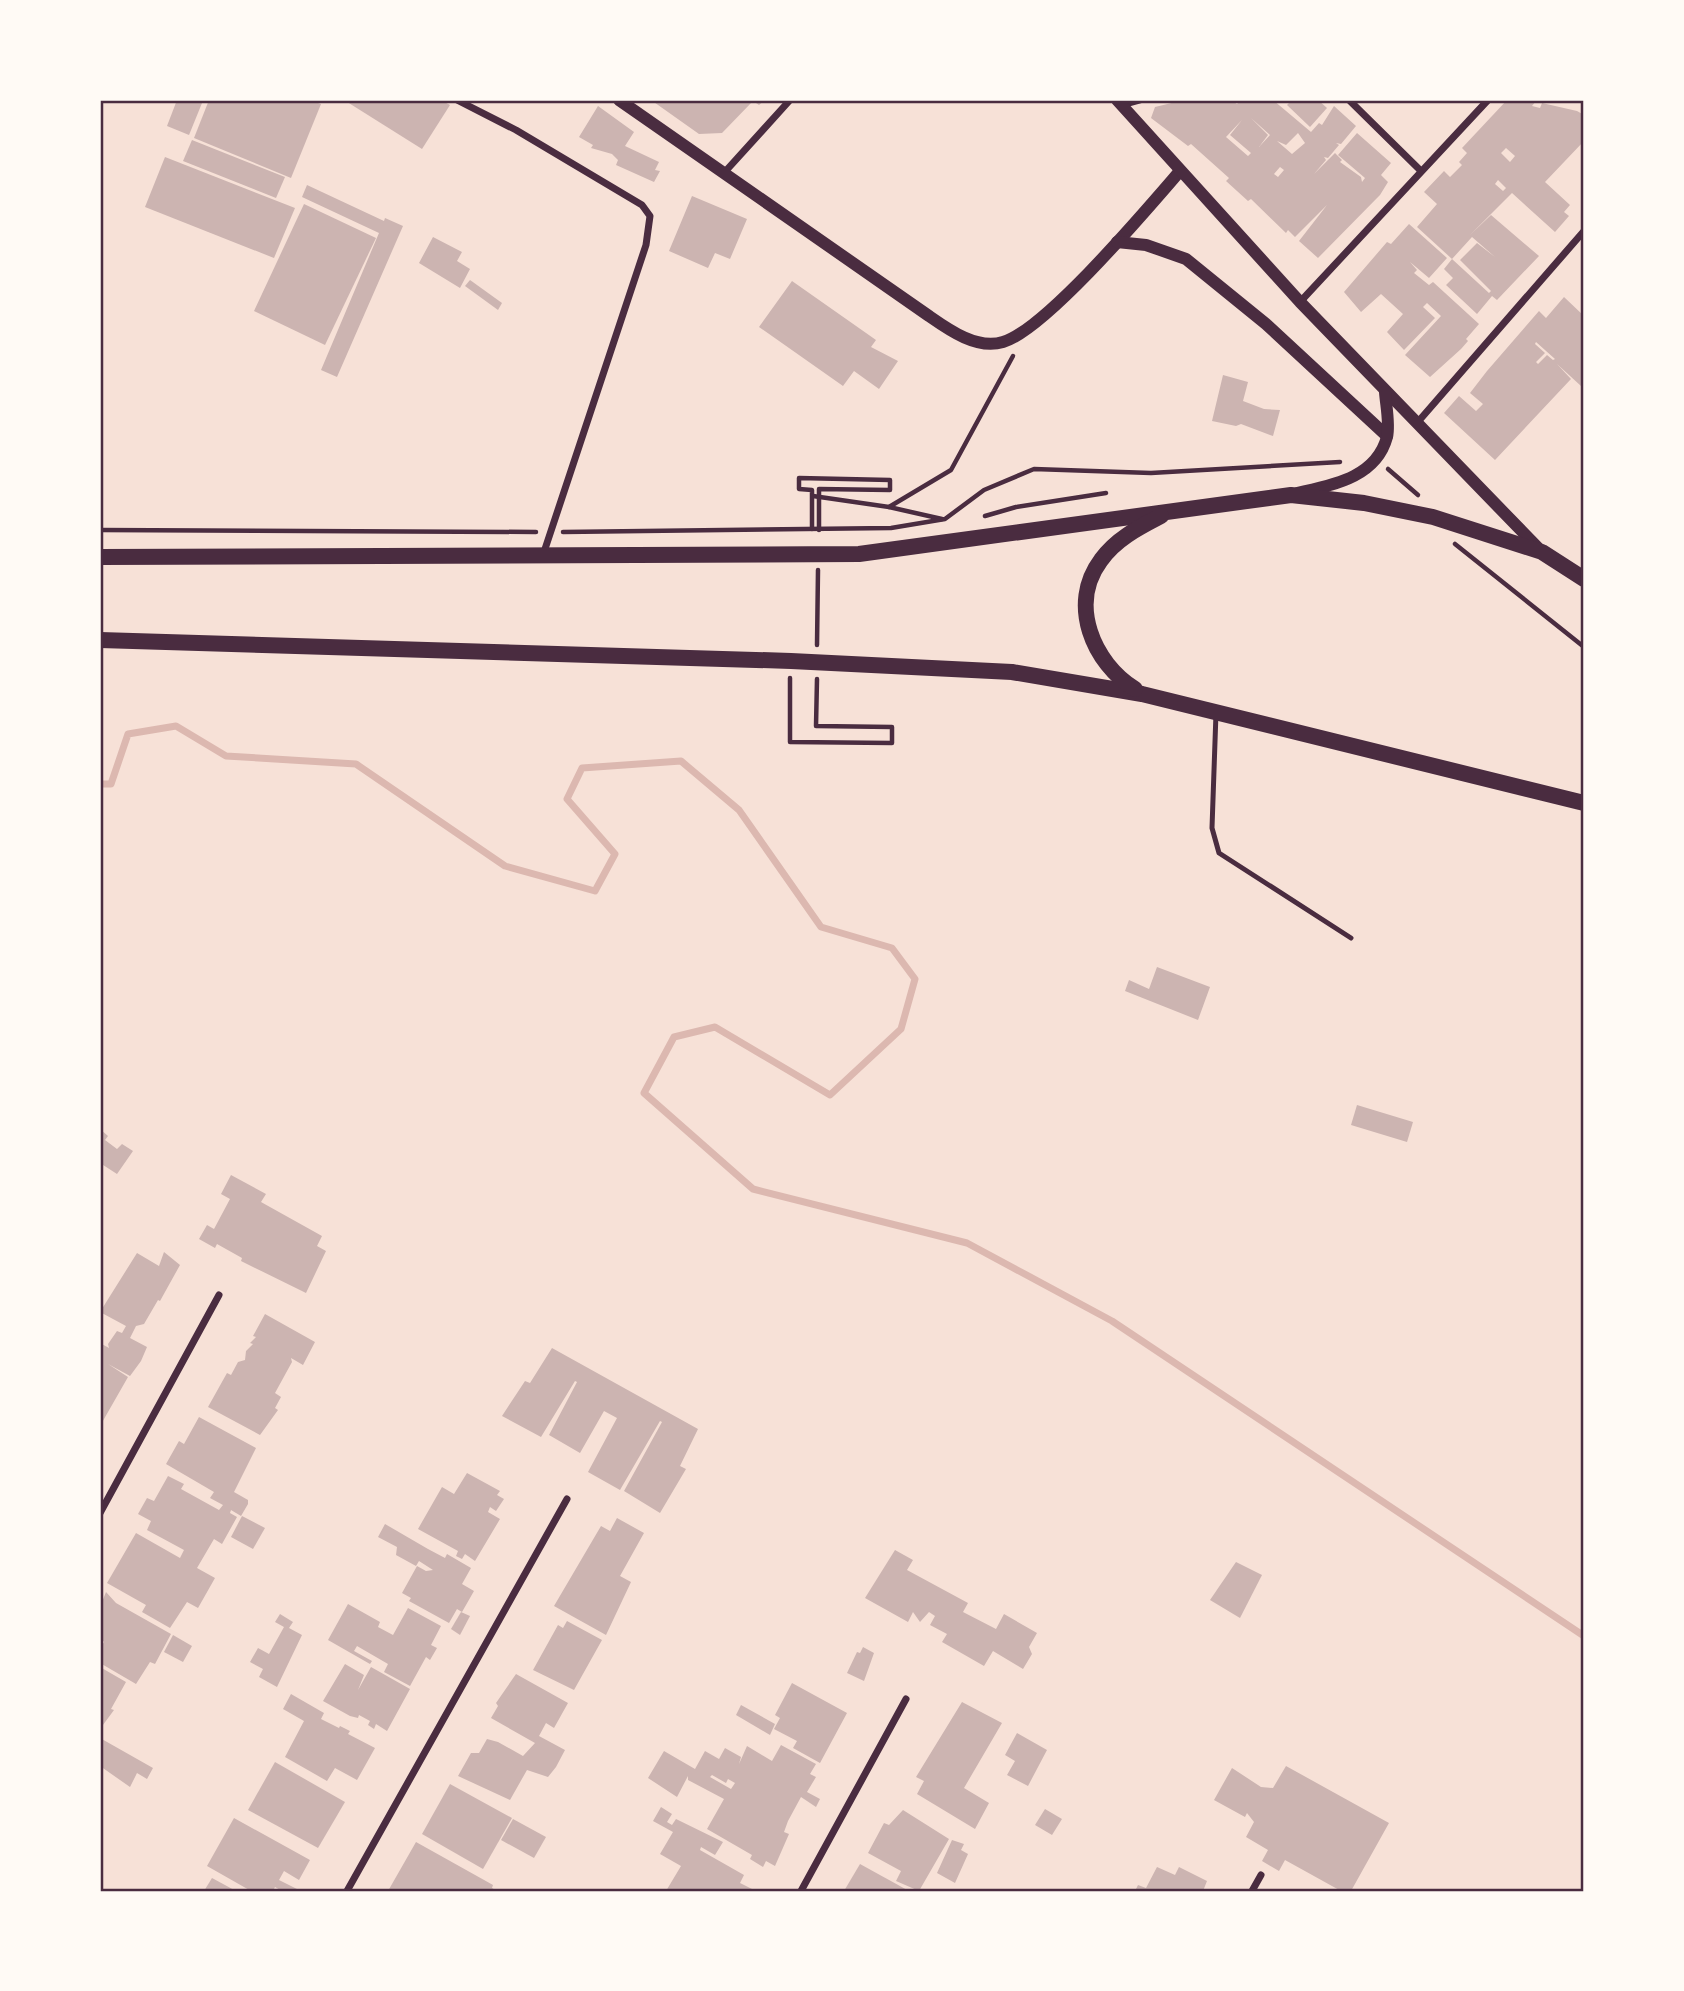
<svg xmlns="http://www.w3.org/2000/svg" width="1684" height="1991" font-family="'DejaVu Sans',sans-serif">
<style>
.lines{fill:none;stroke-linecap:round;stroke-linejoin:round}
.stream{stroke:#dcb8b0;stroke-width:7}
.building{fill:#ccb4b1;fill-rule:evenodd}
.path{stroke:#4a2c40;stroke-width:4.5}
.service{stroke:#4a2c40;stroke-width:5}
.minor{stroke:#4a2c40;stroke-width:7}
.tertiary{stroke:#4a2c40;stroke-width:12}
.primary{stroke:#4a2c40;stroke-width:16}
.neatline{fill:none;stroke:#4a2c40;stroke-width:2.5}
</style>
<rect width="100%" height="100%" fill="#f7e1d7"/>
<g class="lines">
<path class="stream" d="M100,784H111L128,734L176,726L226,756L356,764L505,866L595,891L615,854L567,799L582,768L681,761L739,810L821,927L892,948L915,979L901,1029L830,1095L715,1027L674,1037L644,1093L753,1189L967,1243L1112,1321L1584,1636"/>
</g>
<g class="building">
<path d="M177,100H197L202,103L189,135L167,126Z"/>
<path d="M209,100H309L321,104L291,178L194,138Z"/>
<path d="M344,100H441L450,105L422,149Z"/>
<path d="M651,100H765L759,105L753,101L722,133L699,134Z"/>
<path d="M1184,100H1231L1237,104L1241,100H1273L1311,132L1319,123L1322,125L1334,106L1356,126L1341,144L1336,143L1339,145L1328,158L1324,157L1326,160L1314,174L1335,153L1342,160L1340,162L1361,177L1362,182L1365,178L1338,155L1357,133L1391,163L1381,175L1388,182L1380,195L1318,258L1299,241L1327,205L1295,237L1288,230L1286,233L1251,199L1248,201L1226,181L1229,178L1191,144L1188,146L1151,118L1155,107ZM1251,118L1270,135L1259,147L1268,135ZM1242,120L1230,135L1251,153L1248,156L1226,137ZM1298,133L1305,143L1292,154L1277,141L1286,145ZM1280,167L1284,170L1278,177L1274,174Z"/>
<path d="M1292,100H1318L1327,108L1310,127L1287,105Z"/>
<path d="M1507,100H1530L1536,101L1532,106L1540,108L1542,103L1577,111L1584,115V141L1545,182L1570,205L1564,212L1569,216L1555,232L1512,193L1470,235L1491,215L1539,256L1497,300L1492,296L1477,314L1446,285L1453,278L1444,269L1452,259L1489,293L1491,291L1460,260L1477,243L1495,257L1472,237L1452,259L1417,227L1437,204L1424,192L1444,171L1450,177L1462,165L1459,162L1467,153L1462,148ZM1506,148L1515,156L1510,162L1501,153ZM1498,180L1506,188L1503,191L1495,184Z"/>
<path d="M598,106L634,132L625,146L659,162L655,170L660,171L654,182L616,165L618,160L612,154L591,148L593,145L579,137Z"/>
<path d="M192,140L285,177L276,198L183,161Z"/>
<path d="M165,157L295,208L274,258L145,207Z"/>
<path d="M307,185L384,221L385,218L403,226L337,377L321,370L379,233L302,197Z"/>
<path d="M692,196L747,219L730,259L715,253L708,268L669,251Z"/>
<path d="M304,204L376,238L325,345L254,311Z"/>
<path d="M1409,224L1447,258L1429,278L1410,262L1417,270L1414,273L1429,285L1433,282L1479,324L1466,339L1468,341L1461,349L1430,377L1405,355L1441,316L1427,303L1423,307L1435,318L1404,350L1387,332L1403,314L1381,294L1361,312L1344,292L1387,242L1391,244Z"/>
<path d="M433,237L462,252L457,261L470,269L460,288L419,263Z"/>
<path d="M470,280L502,303L498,310L465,286Z"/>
<path d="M792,281L876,340L871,347L898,361L879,389L854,371L843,386L759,327Z"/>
<path d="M1564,297L1584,316V382L1581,386L1557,364L1571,379L1495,460L1444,413L1459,396L1476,411L1483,404L1470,393L1487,371L1539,311L1546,318ZM1536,342L1555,359L1553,360L1547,355L1538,364L1536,362L1545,353L1535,344Z"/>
<path d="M1223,375L1248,382L1243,401L1264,409L1280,410L1273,436L1241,424L1236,426L1212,421Z"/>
<path d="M1157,967L1210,987L1198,1020L1125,991L1129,980L1149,989Z"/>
<path d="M1357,1105L1413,1122L1407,1142L1351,1125Z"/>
<path d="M100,1129L108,1136L105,1140L117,1149L122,1144L133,1151L117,1174L100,1163Z"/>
<path d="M231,1175L266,1194L261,1202L322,1236L317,1246L326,1251L306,1293L241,1261L242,1258L217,1244L215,1248L199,1239L207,1225L214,1229L230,1199L221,1194Z"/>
<path d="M164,1252L180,1265L160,1301L158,1300L144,1324L136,1326L130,1338L147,1347L141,1361L130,1376L108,1364L128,1377L100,1426V1343L109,1348L108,1344L117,1331L122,1333L126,1326L100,1312L137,1253L159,1266Z"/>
<path d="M265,1314L315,1342L303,1365L291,1358L292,1362L275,1393L281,1397L275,1408L278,1410L260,1435L208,1407L227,1373L231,1375L238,1362L245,1360L246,1351L253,1344L250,1343L256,1337L253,1336Z"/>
<path d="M552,1348L698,1429L680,1466L686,1469L660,1513L624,1491L662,1422L660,1421L620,1490L588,1472L617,1418L604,1411L580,1453L549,1435L577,1382L575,1381L541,1437L502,1416L525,1381L530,1383Z"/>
<path d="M199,1417L256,1448L234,1492L248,1500V1504L241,1516L231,1510L230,1513L237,1517L222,1544L214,1539L197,1568L215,1578L198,1608L187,1602L170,1628L142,1612L146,1605L107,1583L136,1533L180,1558L184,1550L147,1530L151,1521L138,1514L147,1498L154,1501L168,1476L184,1484L181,1489L219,1510L223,1505L210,1498L214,1492L166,1464L179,1441L184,1444Z"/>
<path d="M467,1473L500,1491L497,1495L504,1499L496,1511L490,1507L488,1512L500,1519L475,1561L465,1554L462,1559L456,1556L458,1551L418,1529L442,1487L454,1494Z"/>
<path d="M242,1516L265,1528L253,1549L231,1537Z"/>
<path d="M617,1518L644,1533L620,1576L631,1582L606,1635L554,1606L601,1526L610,1531Z"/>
<path d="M385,1524L428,1549L445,1558L447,1554L471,1568L462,1584L474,1591L462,1612L457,1609L449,1623L409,1601L411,1598L402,1593L417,1566L426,1571L433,1570L419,1561L416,1566L396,1555L397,1547L378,1537Z"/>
<path d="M895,1550L913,1560L907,1570L968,1603L963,1612L996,1629L1004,1614L1037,1633L1029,1647L1032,1654L1023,1669L993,1651L984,1666L942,1642L947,1634L930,1625L935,1616L929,1612L920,1622L913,1612L908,1622L865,1598Z"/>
<path d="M1236,1562L1262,1575L1240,1618L1210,1600Z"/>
<path d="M106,1592L116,1603L171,1634L155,1664L150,1662L136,1684L100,1663V1649L104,1642L100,1637V1607Z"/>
<path d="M348,1604L380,1622L378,1627L393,1635L408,1608L441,1626L431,1645L437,1648L430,1660L426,1657L410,1686L384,1672L388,1664L357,1646L354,1651L372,1661L370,1664L328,1640Z"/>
<path d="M461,1612L470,1616L460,1635L451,1629Z"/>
<path d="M280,1614L293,1622L289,1628L302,1635L277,1687L259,1677L263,1669L250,1662L258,1648L269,1654L284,1627L275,1622Z"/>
<path d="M567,1621L602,1640L574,1690L533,1670L558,1625L563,1628Z"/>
<path d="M173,1635L192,1646L183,1662L164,1652Z"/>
<path d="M863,1647L874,1653L864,1681L847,1673L857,1652L860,1653Z"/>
<path d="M345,1664L364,1675L358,1690L371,1667L410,1689L387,1731L376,1724L374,1729L368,1725L370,1721L359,1715L358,1718L350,1716L323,1701Z"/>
<path d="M100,1667L126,1682L111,1709L114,1710L100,1729Z"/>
<path d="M516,1674L568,1703L554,1728L546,1723L539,1736L565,1750L556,1767L548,1777L527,1770L510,1800L458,1776L471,1753H479L487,1739L498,1742L523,1756L535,1743L491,1718L498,1706L496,1703Z"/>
<path d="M792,1683L847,1713L820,1763L793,1748L797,1741L774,1729L780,1718L775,1715Z"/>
<path d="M291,1694L324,1713L321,1719L339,1728L340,1726L350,1731L348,1734L375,1748L357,1780L335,1768L327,1781L285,1757L304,1721L283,1709Z"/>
<path d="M962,1702L1002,1723L964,1788L989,1803L975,1829L917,1794L924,1781L916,1777Z"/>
<path d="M741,1705L775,1724L770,1735L736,1715Z"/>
<path d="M1017,1733L1047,1750L1028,1786L1007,1775L1015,1761L1005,1755Z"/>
<path d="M100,1738L153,1768L147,1779L137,1773L130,1787L100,1766Z"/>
<path d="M781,1745L816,1764L810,1774L816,1777L807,1792L820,1799L816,1807L801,1797L788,1821L784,1832L789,1834L775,1866L766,1861L763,1867L750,1859L752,1855L707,1829L724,1799L688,1780V1776L677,1797L648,1778L664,1751L695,1769L705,1751L719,1759L725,1748L741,1757L739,1764L747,1746L772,1761ZM712,1775L726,1783L728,1779L735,1783L731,1789L710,1777Z"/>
<path d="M275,1762L345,1802L318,1848L248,1810Z"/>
<path d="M1286,1766L1389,1823L1351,1891H1341L1285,1860L1279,1871L1262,1861L1268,1850L1246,1837L1254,1822L1247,1813L1245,1817L1214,1800L1232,1768L1261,1787L1273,1788Z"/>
<path d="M450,1784L512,1818L483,1869L422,1834Z"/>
<path d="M661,1807L672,1814L667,1822L672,1825L676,1819L723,1842L715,1855L701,1847L700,1850L744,1875L740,1883L756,1891H666L681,1866L660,1854L673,1832L653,1821Z"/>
<path d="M1045,1809L1062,1819L1052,1835L1035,1825Z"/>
<path d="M903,1810L949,1839L919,1891L896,1881L901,1871L868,1853L884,1823L889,1825Z"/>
<path d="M234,1818L310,1860L299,1880L284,1871L279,1880L301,1891H282L275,1887L273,1891H251L207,1866Z"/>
<path d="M513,1819L546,1837L534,1858L501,1840Z"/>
<path d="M952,1840L964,1844L961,1850L968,1854L955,1883L937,1873Z"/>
<path d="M416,1842L493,1885L492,1888L497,1891H388Z"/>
<path d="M860,1864L909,1891H844Z"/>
<path d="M1157,1867L1175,1875L1179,1867L1207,1881L1203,1891H1135L1138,1885L1146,1888Z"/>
<path d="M212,1878L236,1891H204Z"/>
</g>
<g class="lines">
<g class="path">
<path d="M1388,469L1418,495"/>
<path d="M813,496L889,507L951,470L1013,356"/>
<path d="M889,507L942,519"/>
<path d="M985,516L1016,507L1106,493"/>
<path d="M812,529V490L799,489V478L890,480V490L819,489V530"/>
<path d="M100,530L536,532"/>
<path d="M563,532L891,528L945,519L984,490L1034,469L1151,473L1340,462"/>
<path d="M1455,544L1584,647"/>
<path d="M817,645L818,570"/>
<path d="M790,678V742L892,743V727L816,726L817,679"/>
</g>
<path class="service" d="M1216,713L1212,828L1219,853L1351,938"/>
<g class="minor">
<path d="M457,100L516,130L642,205L650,216L646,245L543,555"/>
<path d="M1349,100L1420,170"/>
<path d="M1122,105L1140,100"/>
<path d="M723,174L790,100"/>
<path d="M1300,302L1488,100"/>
<path d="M1417,423L1584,231"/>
<path d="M100,1513L219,1295"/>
<path d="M347,1891L567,1499"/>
<path d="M801,1891L906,1699"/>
<path d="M1252,1891L1261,1875"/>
</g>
<g class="tertiary">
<path d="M619,100L929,316C949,330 977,350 1003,342C1045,330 1148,208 1180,171"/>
<path d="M1117,100L1300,302L1542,552"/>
<path d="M1117,242L1146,245L1186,259L1266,324L1387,436"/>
<path d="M1297,493C1332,485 1376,478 1387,437C1390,424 1386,406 1385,392"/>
</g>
<g class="primary">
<path d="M100,557L859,554L1291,495L1364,503L1433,517L1542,552L1584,579"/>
<path d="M100,640L791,661L1012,672L1142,694L1584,803"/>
<path d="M1135,689C1093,663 1068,604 1101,560C1116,539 1138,528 1161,516"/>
</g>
</g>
<rect width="1684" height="1991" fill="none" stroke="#fffaf5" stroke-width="203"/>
<rect x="102" y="102" width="1480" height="1788" class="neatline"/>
</svg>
